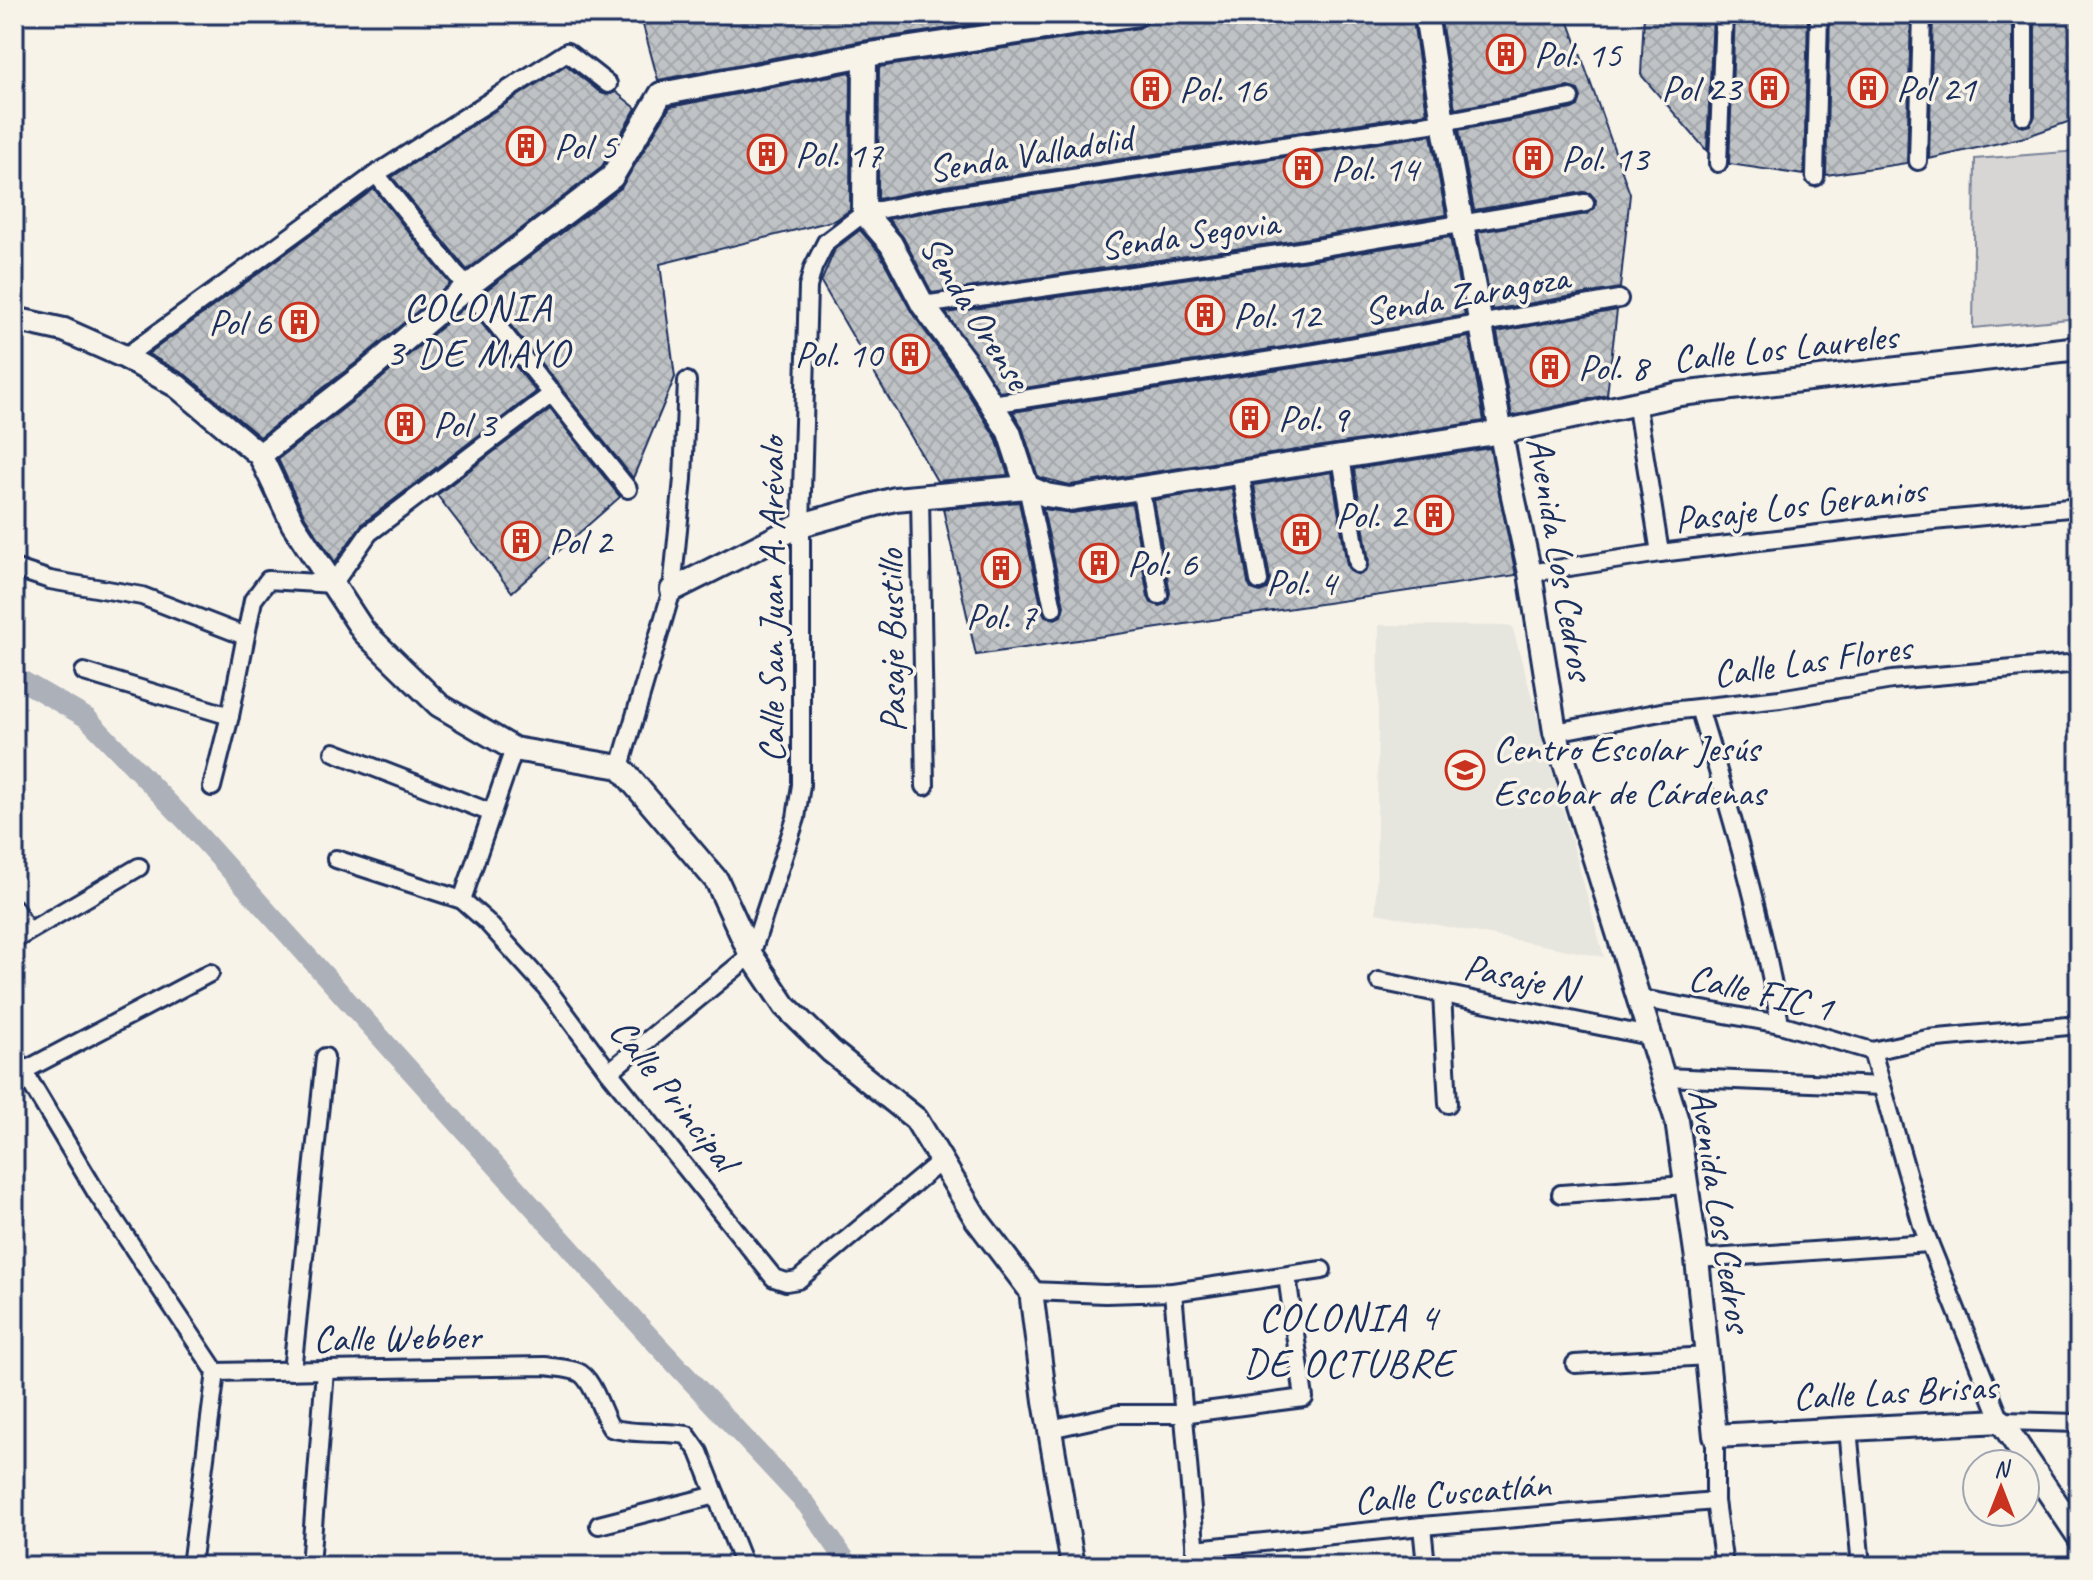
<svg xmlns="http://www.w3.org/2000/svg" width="2093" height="1580" font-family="Caveat,sans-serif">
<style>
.built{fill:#e6e5de}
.green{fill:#d7d6d4;stroke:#798299;stroke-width:2}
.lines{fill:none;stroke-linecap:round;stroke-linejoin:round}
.canal{stroke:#acb0b9;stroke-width:20}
.building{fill:url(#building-cross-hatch);stroke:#1b2f5e;stroke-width:2}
.street-casing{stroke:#1b2f5e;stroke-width:22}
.secondary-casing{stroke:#1b2f5e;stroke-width:28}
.street{stroke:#f7f3e8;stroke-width:16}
.secondary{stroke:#f7f3e8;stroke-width:22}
.labels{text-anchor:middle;stroke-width:7;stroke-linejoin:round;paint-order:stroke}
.poi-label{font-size:38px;fill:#1b2f5e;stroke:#f7f3e8;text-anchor:start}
.street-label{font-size:38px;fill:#1b2f5e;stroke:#f7f3e8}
.neighbourhood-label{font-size:40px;letter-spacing:2px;fill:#1b2f5e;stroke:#f7f3e8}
</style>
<defs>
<pattern id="building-cross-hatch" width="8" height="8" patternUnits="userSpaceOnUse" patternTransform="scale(2)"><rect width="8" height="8" fill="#c0c3c5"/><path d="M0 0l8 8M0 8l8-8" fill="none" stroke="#a4a8ac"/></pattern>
</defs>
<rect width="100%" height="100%" fill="#f7f3e8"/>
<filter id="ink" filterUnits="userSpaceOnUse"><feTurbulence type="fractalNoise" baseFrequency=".0125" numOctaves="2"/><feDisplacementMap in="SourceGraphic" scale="16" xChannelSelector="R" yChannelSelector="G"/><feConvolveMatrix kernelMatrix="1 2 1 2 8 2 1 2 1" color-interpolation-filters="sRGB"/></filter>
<g filter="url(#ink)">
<path class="built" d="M1379,625L1512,626L1604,957L1376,913Z"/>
<path class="green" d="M2079,151V318L1973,328L1975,159Z"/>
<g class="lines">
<path class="canal" d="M14,676L87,718L186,821L649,1336L807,1505L850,1566"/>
</g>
<g class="building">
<path d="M640,14H1043L862,41L658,80Z"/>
<path d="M1151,14H1412L1427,113L944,186L878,199L879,67L1139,28L1146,24Z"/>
<path d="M1440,14H1566L1630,194L1620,288L1492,310L1478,232L1587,214L1595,208L1596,200L1590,193L1583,192L1474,210L1459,130L1572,109L1578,106L1581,97L1578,90L1568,87L1455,109Z"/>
<path d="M1644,14H1713L1707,151L1641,75Z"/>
<path d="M1735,14H1808L1804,175L1729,164Z"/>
<path d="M1830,14H1911L1907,163L1826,175Z"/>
<path d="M1933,14H2013V116L2015,122L2023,127L2030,125L2035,116V14H2079V118L2025,137L1929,159Z"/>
<path d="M566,65L601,93L607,95L616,92L636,108L601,168L467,270L392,177Z"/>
<path d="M851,72L850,210L836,220L660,264L675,377L633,478L484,292L621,188L670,107Z"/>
<path d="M1431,135L1446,215L1297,240L932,293L903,237L888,219L948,208Z"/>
<path d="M374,189L450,284L357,362L260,437L186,375L148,354Z"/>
<path d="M860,230L879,252L912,313L952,368L996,438L1008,475L937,481L821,282L835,249Z"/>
<path d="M1450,237L1465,315L1314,342L1000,392L946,313L1301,262Z"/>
<path d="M467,305L536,392L362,524L335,562L305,517L278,459L375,384Z"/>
<path d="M1617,310L1607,395L1512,416L1497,332Z"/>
<path d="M1469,337L1484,421L1070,485L1038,477L1022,427L1013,412L1318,364Z"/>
<path d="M550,409L620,497L512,592L437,495Z"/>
<path d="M1490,448L1516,575L976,655L943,509L1019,502L1042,610L1045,616L1055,619L1061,616L1064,606L1043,509L1072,513L1132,504L1148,597L1151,603L1160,606L1167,603L1170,593L1154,500L1232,488L1248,583L1251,589L1260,592L1267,589L1270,579L1254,485L1332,472L1347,566L1350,571L1359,575L1365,572L1369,562L1354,469Z"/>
</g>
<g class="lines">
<defs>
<g id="street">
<path d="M2024,116V14"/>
<path d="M1918,161L1922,14"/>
<path d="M1718,163L1724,14"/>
<path d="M376,174L628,489"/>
<path d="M1815,177L1819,14"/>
<path d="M923,305L1299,251L1585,203"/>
<path d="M125,357L376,174L567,52L608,84"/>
<path d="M1636,401L1660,553"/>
<path d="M992,404L1316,353L1619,299"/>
<path d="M1341,457L1358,564"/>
<path d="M1240,471L1259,581"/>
<path d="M1027,487L1053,608"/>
<path d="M1140,487L1159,595"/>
<path d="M920,496L925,786"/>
<path d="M14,568L50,580L142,596L245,636"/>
<path d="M1530,573L1660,553L1902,524L2079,507"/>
<path d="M84,672L230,716"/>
<path d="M1699,708C1731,813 1762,916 1780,1024"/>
<path d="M1555,732L1661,712L1780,699L1892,680L2079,663"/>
<path d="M334,752L492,813"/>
<path d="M620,767L672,590L683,479L687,381"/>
<path d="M212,787L230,716L253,600L268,580L333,584L369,533L553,393"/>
<path d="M336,859L462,900L486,921L545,986L609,1072L774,1278L786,1282L798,1280L941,1161"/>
<path d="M462,900L514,749"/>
<path d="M14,908L27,930"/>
<path d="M14,940L139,867"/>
<path d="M1379,981L1649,1036"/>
<path d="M1442,994L1448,1104"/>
<path d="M1637,998L1780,1024L1872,1051L1927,1039L2079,1025"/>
<path d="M1872,1051L1922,1225L2001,1421L2079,1423"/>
<path d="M14,1055L96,1192L216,1372L191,1566"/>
<path d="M609,1072L751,955L796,818L801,785V525L808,287L813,268L826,242L864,213L946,197L1443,122L1570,98"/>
<path d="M14,1076L210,973"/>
<path d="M1664,1077L1882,1086"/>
<path d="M1561,1194L1686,1185"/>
<path d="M1697,1259L1929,1243"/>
<path d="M1031,1291L1105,1294L1173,1292L1322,1270"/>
<path d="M1173,1292L1197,1566"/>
<path d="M1575,1364L1707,1356"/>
<path d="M292,1371L325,1057"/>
<path d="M216,1372L546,1366C555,1368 569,1368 578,1372C593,1378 602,1414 611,1428C634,1435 662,1431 687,1435L699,1452L744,1566"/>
<path d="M1050,1429L1118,1414H1182L1304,1398L1287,1276"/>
<path d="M1848,1429L1861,1566"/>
<path d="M1715,1436V1501L1724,1566"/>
<path d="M599,1525L716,1495"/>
<path d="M1422,1526L1426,1566"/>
<path d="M1195,1549L1422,1526L1715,1501"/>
<path d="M310,1566L325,1370"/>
</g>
<g id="secondary">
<path d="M1426,14L1443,122L1481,325L1511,487L1530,573L1555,732L1677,1121L1697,1259L1715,1436L2001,1421L2079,1537"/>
<path d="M865,55L864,213L891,244L923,305L964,360L1009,432L1027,487"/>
<path d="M14,319L64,330L125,357L177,386L260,455L293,524L364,632L439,705L514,749L620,767L717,881L751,955L785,1006L831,1051L916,1119L977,1220L1031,1291L1045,1401L1073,1566"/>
<path d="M260,455L366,373L467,287L612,177L661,94L865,55L1137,14"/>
<path d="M672,590L801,525L895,499L1027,487L1046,495L1070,499L1502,432L1680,394L2079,348"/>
</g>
</defs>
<use href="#street" class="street-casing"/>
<use href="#secondary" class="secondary-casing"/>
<use href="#street" class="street"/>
<use href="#secondary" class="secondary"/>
</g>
</g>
<defs>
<symbol id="building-ring" viewBox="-11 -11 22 22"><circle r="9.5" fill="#f7f3e8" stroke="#c8321e" stroke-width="1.5"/><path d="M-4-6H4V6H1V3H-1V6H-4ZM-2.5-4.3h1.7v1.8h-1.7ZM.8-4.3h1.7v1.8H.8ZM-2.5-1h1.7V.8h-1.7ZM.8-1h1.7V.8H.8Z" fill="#c8321e"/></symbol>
<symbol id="school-ring" viewBox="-11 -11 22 22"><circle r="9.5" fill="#f7f3e8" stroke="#c8321e" stroke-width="1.5"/><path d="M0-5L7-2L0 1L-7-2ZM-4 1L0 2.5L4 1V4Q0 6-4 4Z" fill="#c8321e"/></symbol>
</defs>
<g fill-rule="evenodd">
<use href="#building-ring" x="1484" y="32" width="44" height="44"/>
<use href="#building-ring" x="1747" y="66" width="44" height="44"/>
<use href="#building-ring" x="1846" y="66" width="44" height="44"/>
<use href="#building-ring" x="1129" y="67" width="44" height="44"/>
<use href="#building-ring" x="504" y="124" width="44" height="44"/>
<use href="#building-ring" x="745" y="132" width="44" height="44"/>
<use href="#building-ring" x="1511" y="136" width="44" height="44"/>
<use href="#building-ring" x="1281" y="146" width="44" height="44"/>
<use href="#building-ring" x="1183" y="293" width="44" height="44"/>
<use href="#building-ring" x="277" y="300" width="44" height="44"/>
<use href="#building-ring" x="888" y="332" width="44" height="44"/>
<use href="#building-ring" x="1528" y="345" width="44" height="44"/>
<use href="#building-ring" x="1228" y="396" width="44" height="44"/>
<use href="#building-ring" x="383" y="402" width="44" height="44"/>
<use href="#building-ring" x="1412" y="493" width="44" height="44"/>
<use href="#building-ring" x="1279" y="512" width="44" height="44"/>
<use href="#building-ring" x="499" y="519" width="44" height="44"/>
<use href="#building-ring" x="1077" y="541" width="44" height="44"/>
<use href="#building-ring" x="979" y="546" width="44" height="44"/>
<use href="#school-ring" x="1443" y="748" width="44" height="44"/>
</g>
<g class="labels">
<g class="poi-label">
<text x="1534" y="67">Pol. 15</text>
<text x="1741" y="101" text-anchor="end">Pol 23</text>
<text x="1896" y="101">Pol 21</text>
<text x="1179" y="102">Pol. 16</text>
<text x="554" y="159">Pol 5</text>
<text x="795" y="167">Pol. 17</text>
<text x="1561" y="171">Pol. 13</text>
<text x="1331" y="181">Pol. 14</text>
<text x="1233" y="328">Pol. 12</text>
<text x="271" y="335" text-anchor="end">Pol 6</text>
<text x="882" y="367" text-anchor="end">Pol. 10</text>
<text x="1578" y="380">Pol. 8</text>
<text x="1278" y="431">Pol. 9</text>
<text x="433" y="437">Pol 3</text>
<text x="1406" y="528" text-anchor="end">Pol. 2</text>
<text x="549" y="554">Pol 2</text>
<text x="1127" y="576">Pol. 6</text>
<text x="1301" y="595" text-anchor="middle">Pol. 4</text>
<text x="1001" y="629" text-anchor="middle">Pol. 7</text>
<text x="1493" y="761">Centro Escolar Jesús<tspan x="1493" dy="44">Escobar de Cárdenas</tspan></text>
</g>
<g class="street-label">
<text transform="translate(1030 153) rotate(-9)" y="13">Senda Valladolid</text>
<text transform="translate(1189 234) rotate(-8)" y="13">Senda Segovia</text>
<text transform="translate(1466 294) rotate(-10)" y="13">Senda Zaragoza</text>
<text transform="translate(976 312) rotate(58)" y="13">Senda Orense</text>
<text transform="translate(1785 347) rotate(-6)" y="13">Calle Los Laureles</text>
<text transform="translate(1800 504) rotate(-7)" y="13">Pasaje Los Geranios</text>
<text transform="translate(1561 558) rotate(80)" y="13">Avenida Los Cedros</text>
<text transform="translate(771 600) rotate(-90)" y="13">Calle San Juan A. Arévalo</text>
<text transform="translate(891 641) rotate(-91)" y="13">Pasaje Bustillo</text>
<text transform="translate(1812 660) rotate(-8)" y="13">Calle Las Flores</text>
<text transform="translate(1520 977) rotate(12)" y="13">Pasaje N</text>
<text transform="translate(1761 992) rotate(13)" y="13">Calle FIC 1</text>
<text transform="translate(674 1094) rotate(52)" y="13">Calle Principal</text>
<text transform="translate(1721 1210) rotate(81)" y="13">Avenida Los Cedros</text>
<text transform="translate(397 1337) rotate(-1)" y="13">Calle Webber</text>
<text transform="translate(1895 1391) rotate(-3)" y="13">Calle Las Brisas</text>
<text transform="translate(1452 1492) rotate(-5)" y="13">Calle Cuscatlán</text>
</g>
<g class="neighbourhood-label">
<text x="478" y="320">COLONIA<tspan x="478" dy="46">3 DE MAYO</tspan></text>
<text x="1349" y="1330">COLONIA 4<tspan x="1349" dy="46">DE OCTUBRE</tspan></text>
</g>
</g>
<rect width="2093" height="1580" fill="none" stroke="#f7f3e8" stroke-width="48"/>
<rect x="24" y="24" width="2045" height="1532" fill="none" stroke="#1b2f5e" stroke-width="3" filter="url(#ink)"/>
<g transform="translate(2001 1488)"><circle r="38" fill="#f7f3e8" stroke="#9fa5b1" stroke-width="2"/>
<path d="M0-6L14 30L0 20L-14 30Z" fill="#c8321e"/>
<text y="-12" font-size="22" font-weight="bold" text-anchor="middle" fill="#1b2f5e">N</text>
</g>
</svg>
